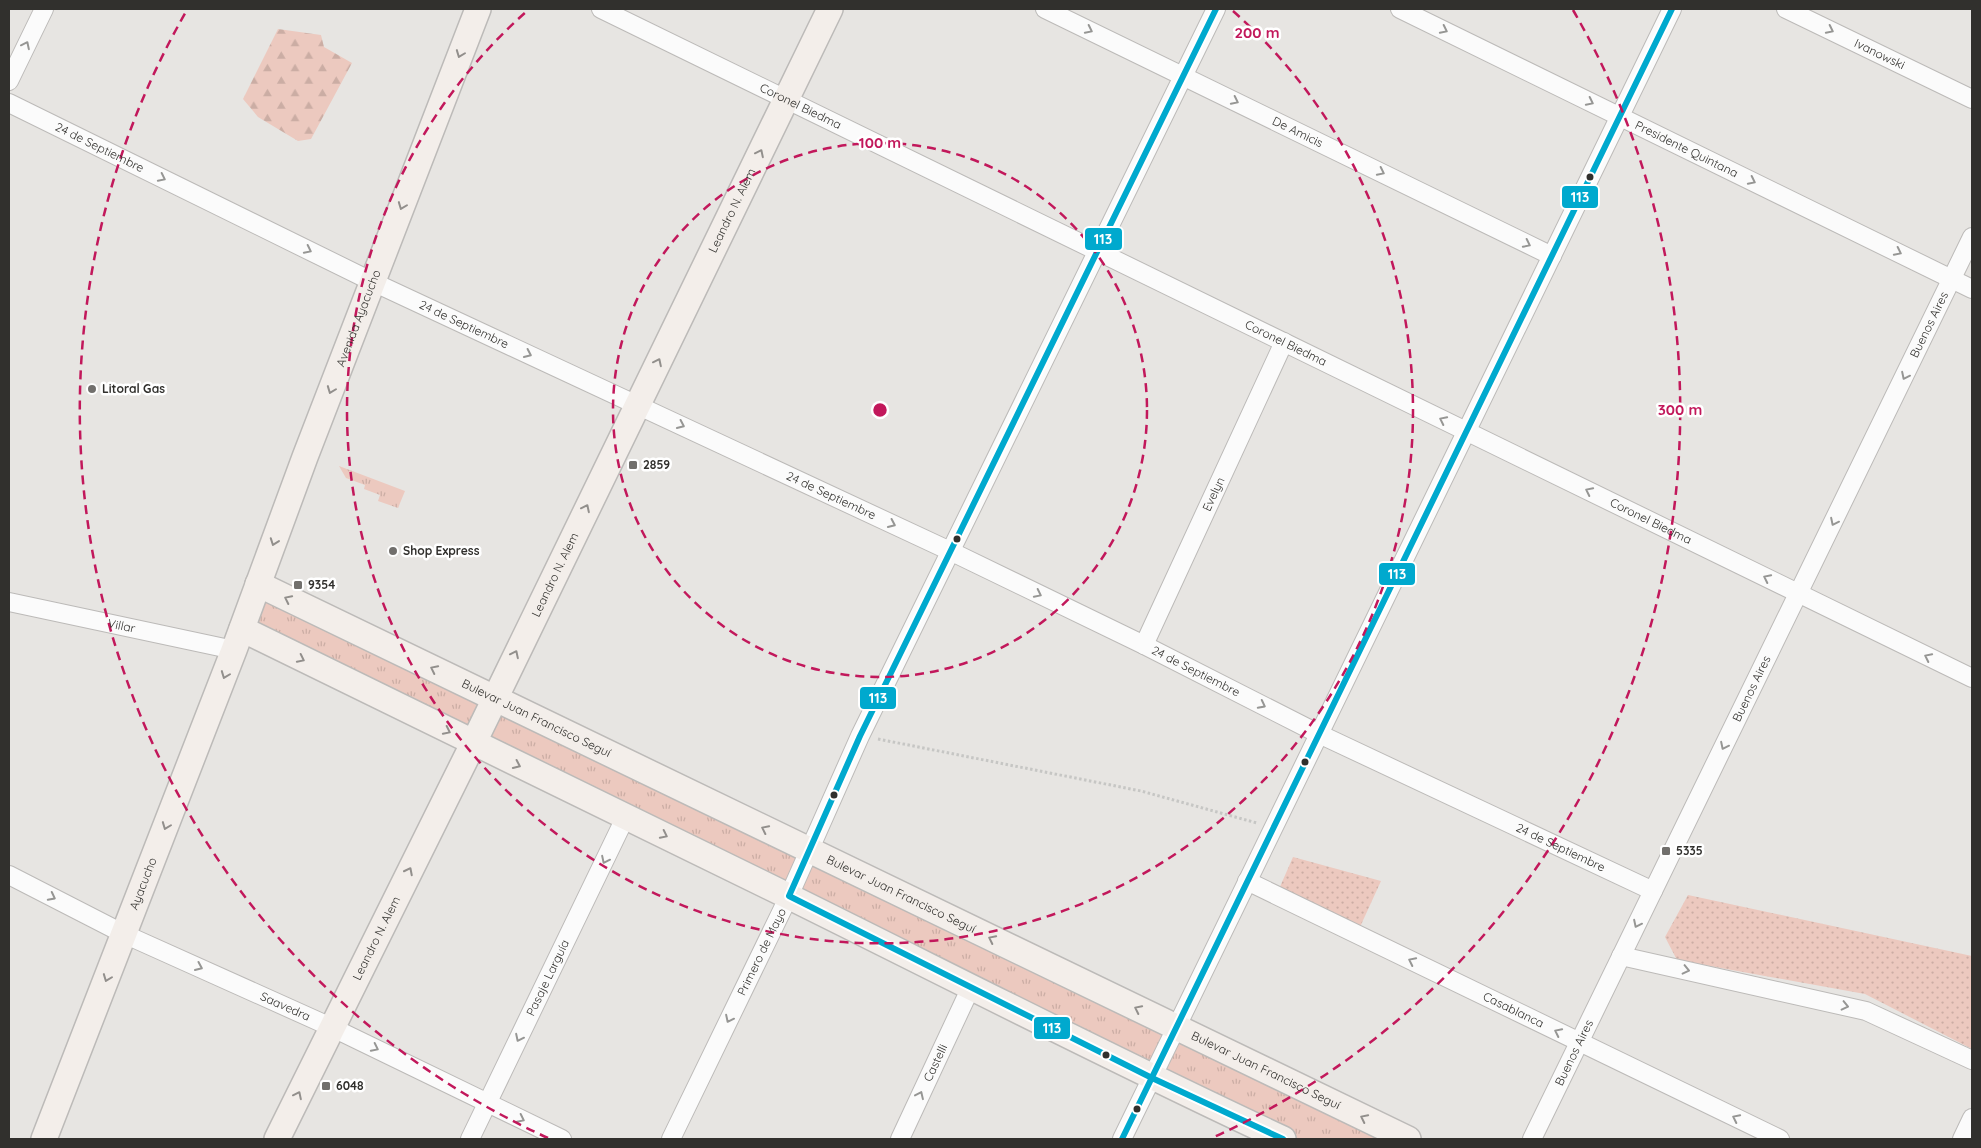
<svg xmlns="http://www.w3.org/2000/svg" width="1981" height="1148" font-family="Quicksand,sans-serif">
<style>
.grass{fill:url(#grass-tufts)}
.forest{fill:url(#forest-firs)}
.park{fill:url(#park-dots)}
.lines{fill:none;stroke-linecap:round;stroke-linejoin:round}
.street-casing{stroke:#bcbab8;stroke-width:20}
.secondary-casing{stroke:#bcbab8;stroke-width:28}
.path{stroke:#c6c6c4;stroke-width:3;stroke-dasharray:2.5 2.5;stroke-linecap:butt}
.street{stroke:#fbfbfb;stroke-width:18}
.secondary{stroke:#f3eeea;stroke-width:25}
.bus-1-casing{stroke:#fff;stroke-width:10}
.bus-1{stroke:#00a9ce;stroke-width:6}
.oneway{stroke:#969694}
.oneway2{stroke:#928f8c}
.ring{fill:none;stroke:#c2185b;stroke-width:2.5;stroke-dasharray:9 6}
.bus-dot{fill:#31302d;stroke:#fff;stroke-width:2}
.poi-dot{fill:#716f6c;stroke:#fff;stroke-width:2}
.labels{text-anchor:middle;stroke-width:5;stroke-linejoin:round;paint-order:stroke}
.street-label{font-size:12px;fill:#31302d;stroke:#fff}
.poi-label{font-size:12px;font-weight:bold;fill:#31302d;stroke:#fff;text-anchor:start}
.centre{fill:#c2185b;stroke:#fff;stroke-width:2.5}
.ring-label{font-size:15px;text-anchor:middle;font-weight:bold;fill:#c2185b;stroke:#fff;stroke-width:5;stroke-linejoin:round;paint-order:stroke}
.line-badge{stroke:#fff;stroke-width:2}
.badge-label{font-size:14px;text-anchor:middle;font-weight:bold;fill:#fff}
</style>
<defs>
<pattern id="grass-tufts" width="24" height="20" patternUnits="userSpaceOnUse" patternTransform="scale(1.25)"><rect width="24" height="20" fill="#ecc9bf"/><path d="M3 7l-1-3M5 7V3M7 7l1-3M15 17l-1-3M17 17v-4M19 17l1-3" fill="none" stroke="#cbada4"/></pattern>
<pattern id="forest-firs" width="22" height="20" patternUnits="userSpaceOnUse" patternTransform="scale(1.25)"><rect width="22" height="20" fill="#ecc9bf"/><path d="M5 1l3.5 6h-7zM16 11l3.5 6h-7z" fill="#cbada4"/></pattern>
<pattern id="park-dots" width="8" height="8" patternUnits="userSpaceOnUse" patternTransform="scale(1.25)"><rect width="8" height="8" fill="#ecc9bf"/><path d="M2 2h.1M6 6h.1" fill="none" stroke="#cbada4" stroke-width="1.8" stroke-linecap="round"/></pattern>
</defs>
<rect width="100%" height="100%" fill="#e7e5e2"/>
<g class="grass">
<path d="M339,466L405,491L398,508L378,501L380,495L364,489L365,485L346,478Z"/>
<path d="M258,584L1408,1139H1283L242,629Z"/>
</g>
<path class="forest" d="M278,29L321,35L324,47L352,63L311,139L298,141L258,117L243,99Z"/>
<g class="park">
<path d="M1293,857L1381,881L1360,927L1279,889Z"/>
<path d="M1688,895L1972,956V1049L1865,994L1677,960L1665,937Z"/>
</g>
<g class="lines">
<defs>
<g id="street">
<path id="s1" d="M601,9L1972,678"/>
<path id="s2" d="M1045,9L1552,256"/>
<path id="s3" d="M1400,9L1972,289"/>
<path id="s4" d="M1786,9L1972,99"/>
<path d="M9,81L44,9"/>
<path id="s5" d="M9,103L373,282L950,551L1144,645L1319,734L1653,891"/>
<path id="s6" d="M9,602L234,650"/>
<path id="s7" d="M1144,645L1284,342"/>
<path id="s8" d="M9,875L124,934L331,1027L562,1139"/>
<path id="s9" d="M1247,881L1780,1139"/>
<path d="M1621,956L1866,1011L1972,1060"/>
<path id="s10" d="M470,1139L626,816"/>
<path id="s11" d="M671,1139L789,896L860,736L1216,9"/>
<path id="s12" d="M900,1139L971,987"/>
<path d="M1122,1139L1672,9"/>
<path id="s13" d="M1532,1139L1972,237"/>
<path d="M1962,1139L1972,1118"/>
</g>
<g id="secondary">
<path id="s14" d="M258,584L1408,1139"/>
<path d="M242,629C423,719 605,806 786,895C952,977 1115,1061 1283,1139"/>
<path id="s15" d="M44,1139L234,650L305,457L478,9"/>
<path id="s16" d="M277,1139L473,744L830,9"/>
</g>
</defs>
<use href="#street" class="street-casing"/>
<use href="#secondary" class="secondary-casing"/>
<path class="path" d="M878,739L1141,791L1257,823"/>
<use href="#street" class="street"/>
<use href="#secondary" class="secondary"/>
<defs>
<g id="bus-1">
<path d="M1216,9L860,736L789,896L1152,1078L1283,1139"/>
<path d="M1122,1139L1672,9"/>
</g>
</defs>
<use href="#bus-1" class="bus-1-casing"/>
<use href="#bus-1" class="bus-1"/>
</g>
<defs><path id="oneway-chevron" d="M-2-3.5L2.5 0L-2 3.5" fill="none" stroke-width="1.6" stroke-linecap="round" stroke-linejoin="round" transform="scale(1.25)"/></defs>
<g class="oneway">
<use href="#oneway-chevron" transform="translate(1089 30) rotate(26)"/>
<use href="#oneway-chevron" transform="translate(1444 30) rotate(26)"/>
<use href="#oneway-chevron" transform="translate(1830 30) rotate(26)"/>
<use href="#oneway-chevron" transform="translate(26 45) rotate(-64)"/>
<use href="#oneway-chevron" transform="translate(1235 101) rotate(26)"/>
<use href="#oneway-chevron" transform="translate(1590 102) rotate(26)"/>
<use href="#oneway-chevron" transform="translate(1381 172) rotate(26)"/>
<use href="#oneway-chevron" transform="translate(162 178) rotate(26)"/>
<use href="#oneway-chevron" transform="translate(1752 181) rotate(26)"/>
<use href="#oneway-chevron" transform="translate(1527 244) rotate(26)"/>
<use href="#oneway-chevron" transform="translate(308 250) rotate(26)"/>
<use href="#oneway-chevron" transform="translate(1898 252) rotate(26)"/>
<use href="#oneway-chevron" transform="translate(528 354) rotate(25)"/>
<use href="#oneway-chevron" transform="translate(1905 376) rotate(116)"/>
<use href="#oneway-chevron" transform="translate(1443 420) rotate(-154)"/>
<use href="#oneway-chevron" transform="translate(681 425) rotate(25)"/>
<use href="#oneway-chevron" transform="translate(1589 491) rotate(-154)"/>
<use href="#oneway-chevron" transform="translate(1834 522) rotate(116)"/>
<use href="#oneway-chevron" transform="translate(892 524) rotate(25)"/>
<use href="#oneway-chevron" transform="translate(1767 578) rotate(-154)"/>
<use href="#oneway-chevron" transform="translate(1038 594) rotate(26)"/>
<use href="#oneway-chevron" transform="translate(1928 657) rotate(-154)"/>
<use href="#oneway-chevron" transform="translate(1262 705) rotate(27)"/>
<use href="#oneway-chevron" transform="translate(1724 746) rotate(116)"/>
<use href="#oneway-chevron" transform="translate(605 860) rotate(116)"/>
<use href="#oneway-chevron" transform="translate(52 897) rotate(27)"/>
<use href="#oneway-chevron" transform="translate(1637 924) rotate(116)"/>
<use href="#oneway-chevron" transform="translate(1412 961) rotate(-154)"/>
<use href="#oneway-chevron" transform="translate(199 967) rotate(24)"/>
<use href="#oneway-chevron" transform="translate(1686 970) rotate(13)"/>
<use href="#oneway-chevron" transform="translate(1845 1006) rotate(13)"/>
<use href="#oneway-chevron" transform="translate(729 1019) rotate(116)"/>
<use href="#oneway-chevron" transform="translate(1558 1032) rotate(-154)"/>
<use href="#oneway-chevron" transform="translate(519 1038) rotate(116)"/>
<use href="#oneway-chevron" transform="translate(375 1048) rotate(26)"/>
<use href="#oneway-chevron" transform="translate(920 1095) rotate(-65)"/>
<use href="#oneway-chevron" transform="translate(1736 1118) rotate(-154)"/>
<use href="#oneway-chevron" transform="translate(521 1119) rotate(26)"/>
</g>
<g class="oneway2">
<use href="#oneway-chevron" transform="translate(460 54) rotate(111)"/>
<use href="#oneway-chevron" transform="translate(760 153) rotate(-64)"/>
<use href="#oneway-chevron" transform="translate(402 206) rotate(111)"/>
<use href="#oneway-chevron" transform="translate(658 362) rotate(-64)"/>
<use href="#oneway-chevron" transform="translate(331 390) rotate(111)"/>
<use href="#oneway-chevron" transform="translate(586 508) rotate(-64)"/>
<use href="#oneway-chevron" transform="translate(274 542) rotate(110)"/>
<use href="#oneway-chevron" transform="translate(288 599) rotate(-154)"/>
<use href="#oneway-chevron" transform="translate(515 654) rotate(-64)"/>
<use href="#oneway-chevron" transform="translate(301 659) rotate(26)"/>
<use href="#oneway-chevron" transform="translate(434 669) rotate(-154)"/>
<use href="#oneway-chevron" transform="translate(225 675) rotate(111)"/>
<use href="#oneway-chevron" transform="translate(447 731) rotate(26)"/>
<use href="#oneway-chevron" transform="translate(517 765) rotate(25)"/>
<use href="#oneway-chevron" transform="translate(166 826) rotate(111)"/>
<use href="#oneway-chevron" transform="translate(765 829) rotate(-154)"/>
<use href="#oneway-chevron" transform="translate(664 835) rotate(26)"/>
<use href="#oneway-chevron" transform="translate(409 871) rotate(-63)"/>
<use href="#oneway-chevron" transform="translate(992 939) rotate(-154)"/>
<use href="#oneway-chevron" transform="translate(107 978) rotate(111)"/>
<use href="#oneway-chevron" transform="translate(1138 1009) rotate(-154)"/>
<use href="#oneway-chevron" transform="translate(298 1095) rotate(-64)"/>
<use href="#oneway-chevron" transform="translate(1364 1118) rotate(-154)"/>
</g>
<g class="ring">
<circle cx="880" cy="410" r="267"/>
<path d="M1233 11A533 533 0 1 1 527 11"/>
<path d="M548 1138A800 800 0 0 1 187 10M1573 10A800 800 0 0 1 1212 1138"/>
</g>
<g class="bus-dot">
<circle cx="1590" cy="177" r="4.5"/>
<circle cx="957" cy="539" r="4.5"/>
<circle cx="1305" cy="762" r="4.5"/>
<circle cx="834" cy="795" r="4.5"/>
<circle cx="1106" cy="1055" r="4.5"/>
<circle cx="1137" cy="1109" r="4.5"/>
</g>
<g class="poi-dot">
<circle cx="92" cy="389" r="5"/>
<rect x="628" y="460" width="10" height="10" rx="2.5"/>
<circle cx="393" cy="551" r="5"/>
<rect x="293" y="580" width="10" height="10" rx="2.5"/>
<rect x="1661" y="846" width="10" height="10" rx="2.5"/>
<rect x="321" y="1081" width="10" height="10" rx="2.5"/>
</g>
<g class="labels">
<g class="street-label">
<text dy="4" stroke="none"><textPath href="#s4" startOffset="104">Ivanowski</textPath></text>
<text dy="4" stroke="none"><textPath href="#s1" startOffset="222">Coronel Biedma</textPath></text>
<text dy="4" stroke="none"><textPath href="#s2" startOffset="281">De Amicis</textPath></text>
<text dy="4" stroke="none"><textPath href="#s5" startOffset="101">24 de Septiembre</textPath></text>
<text dy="4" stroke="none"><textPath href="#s3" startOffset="319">Presidente Quintana</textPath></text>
<text dy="4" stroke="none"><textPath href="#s16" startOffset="1034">Leandro N. Alem</textPath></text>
<text dy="4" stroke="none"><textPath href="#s15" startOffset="879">Avenida Ayacucho</textPath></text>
<text dy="4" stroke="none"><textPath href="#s13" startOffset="906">Buenos Aires</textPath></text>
<text dy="4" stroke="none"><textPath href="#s5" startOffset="506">24 de Septiembre</textPath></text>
<text dy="4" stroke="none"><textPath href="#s1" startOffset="762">Coronel Biedma</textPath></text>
<text dy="4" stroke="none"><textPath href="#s7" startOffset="166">Evelyn</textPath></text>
<text dy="4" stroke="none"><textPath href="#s5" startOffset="911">24 de Septiembre</textPath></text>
<text dy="4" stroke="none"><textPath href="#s1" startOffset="1168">Coronel Biedma</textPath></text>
<text dy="4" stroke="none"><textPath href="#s16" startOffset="629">Leandro N. Alem</textPath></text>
<text dy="4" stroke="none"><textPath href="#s6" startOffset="115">Villar</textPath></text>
<text dy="4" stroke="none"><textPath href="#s5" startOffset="1316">24 de Septiembre</textPath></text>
<text dy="4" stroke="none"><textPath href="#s13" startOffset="501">Buenos Aires</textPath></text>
<text dy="4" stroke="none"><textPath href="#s14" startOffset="309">Bulevar Juan Francisco Seguí</textPath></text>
<text dy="4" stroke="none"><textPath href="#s5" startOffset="1721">24 de Septiembre</textPath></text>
<text dy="4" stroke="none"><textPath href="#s15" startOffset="274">Ayacucho</textPath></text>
<text dy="4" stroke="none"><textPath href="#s14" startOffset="714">Bulevar Juan Francisco Seguí</textPath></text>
<text dy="4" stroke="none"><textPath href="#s16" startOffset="224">Leandro N. Alem</textPath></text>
<text dy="4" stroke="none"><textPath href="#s11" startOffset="208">Primero de Mayo</textPath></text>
<text dy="4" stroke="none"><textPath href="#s10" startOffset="179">Pasaje Larguía</textPath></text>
<text dy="4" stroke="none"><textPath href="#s8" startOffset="306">Saavedra</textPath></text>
<text dy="4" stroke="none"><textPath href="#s9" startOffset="296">Casablanca</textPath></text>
<text dy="4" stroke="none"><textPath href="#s13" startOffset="96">Buenos Aires</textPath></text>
<text dy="4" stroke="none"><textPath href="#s12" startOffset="84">Castelli</textPath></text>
<text dy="4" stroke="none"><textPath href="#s14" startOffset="1119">Bulevar Juan Francisco Seguí</textPath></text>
</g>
<g class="poi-label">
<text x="102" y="393">Litoral Gas</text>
<text x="643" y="469">2859</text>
<text x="403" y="555">Shop Express</text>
<text x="308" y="589">9354</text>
<text x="1676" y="855">5335</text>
<text x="336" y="1090">6048</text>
</g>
</g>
<circle cx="880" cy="410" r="8" class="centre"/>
<g class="ring-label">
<text x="1257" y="38">200 m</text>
<text x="880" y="148">100 m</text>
<text x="1680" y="415">300 m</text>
</g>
<g class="line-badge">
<rect x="1561" y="185" width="38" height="24" rx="5" fill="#00a9ce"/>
<rect x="1084" y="227" width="39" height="24" rx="5" fill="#00a9ce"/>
<rect x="1378" y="562" width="38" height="24" rx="5" fill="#00a9ce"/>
<rect x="859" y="686" width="38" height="24" rx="5" fill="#00a9ce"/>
<rect x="1033" y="1016" width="38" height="24" rx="5" fill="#00a9ce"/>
</g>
<g class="badge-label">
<text x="1580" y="202">113</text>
<text x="1103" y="244">113</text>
<text x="1397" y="579">113</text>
<text x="878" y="703">113</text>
<text x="1052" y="1033">113</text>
</g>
<rect width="1981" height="1148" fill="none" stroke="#31302d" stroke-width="20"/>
</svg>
